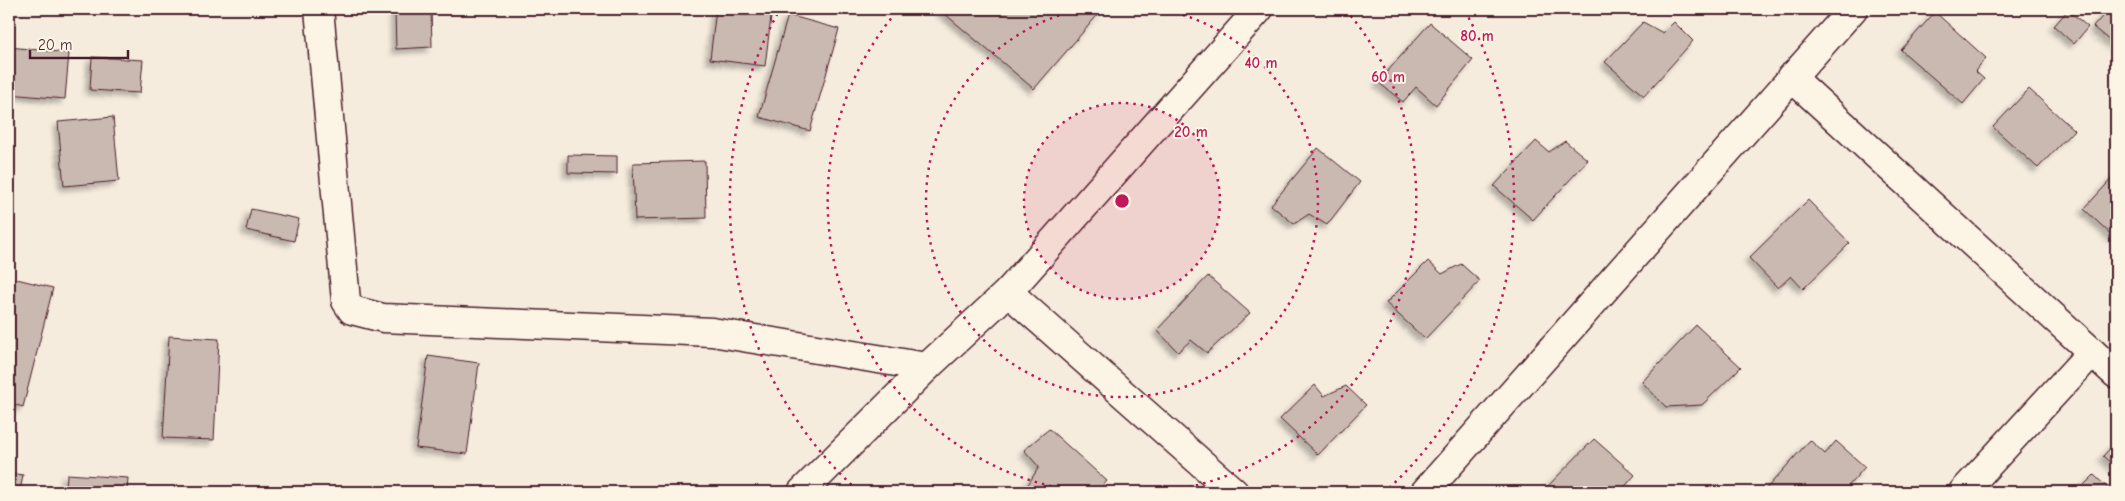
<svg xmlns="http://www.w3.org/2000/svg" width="2125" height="501" font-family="'Comic Neue',sans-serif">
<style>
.building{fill:#cab9b1;stroke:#4a1f2b;filter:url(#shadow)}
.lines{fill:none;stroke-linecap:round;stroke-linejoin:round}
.minor-casing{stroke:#4a1f2b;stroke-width:31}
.minor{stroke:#fcf5e5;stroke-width:28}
.ring{fill:none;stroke:#c2185b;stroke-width:2.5;stroke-dasharray:2.5 5}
.centre{fill:#c2185b;stroke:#fcf5e5;stroke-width:2.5}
.ring-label{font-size:15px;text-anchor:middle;font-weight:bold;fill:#c2185b;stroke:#fcf5e5;stroke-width:4;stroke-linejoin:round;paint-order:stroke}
</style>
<defs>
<filter id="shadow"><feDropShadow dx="-4.5" dy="4.5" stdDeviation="2.5" flood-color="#0004"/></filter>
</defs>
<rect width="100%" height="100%" fill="#f5ecde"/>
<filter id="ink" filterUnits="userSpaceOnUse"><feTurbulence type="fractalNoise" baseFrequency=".02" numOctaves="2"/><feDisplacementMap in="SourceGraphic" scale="10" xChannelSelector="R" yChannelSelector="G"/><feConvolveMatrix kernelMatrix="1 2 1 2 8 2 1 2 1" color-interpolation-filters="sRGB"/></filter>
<g filter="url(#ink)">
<g class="building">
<path d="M395,9H431L432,47L396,49Z"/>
<path d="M716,9H772L765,66L710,59Z"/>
<path d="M939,9H1099L1101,11L1034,89Z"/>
<path d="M2104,9H2116V46L2093,27L2107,11Z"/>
<path d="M2068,10L2088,27L2074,44L2054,26Z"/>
<path d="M1935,12L1986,58L1975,71L1984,79L1963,104L1901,50Z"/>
<path d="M788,15L839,29L810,131L759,117Z"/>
<path d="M1643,22L1663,33L1674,22L1693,41L1644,96L1605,62Z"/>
<path d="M1430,23L1473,60L1436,105L1416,87L1403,102L1378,82Z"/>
<path d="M9,47L69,53L65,99L9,94Z"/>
<path d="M92,57L143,60L140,93L90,90Z"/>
<path d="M2029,89L2074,130L2038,168L1993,127Z"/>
<path d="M113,117L119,181L64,186L58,122Z"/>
<path d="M1536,141L1549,152L1565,141L1588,160L1533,220L1494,186Z"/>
<path d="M1318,148L1360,182L1327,225L1309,214L1294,224L1271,205Z"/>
<path d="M568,155L617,156V174L568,173Z"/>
<path d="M705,161L706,218L635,220L633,163Z"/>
<path d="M2116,174V239L2084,209Z"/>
<path d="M1808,200L1850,243L1803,289L1791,276L1778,288L1749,258Z"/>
<path d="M251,209L299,219L294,241L246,230Z"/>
<path d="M1428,261L1442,274L1461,264L1480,281L1425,339L1386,303Z"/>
<path d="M1208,276L1250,313L1207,353L1191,340L1178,352L1157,330Z"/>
<path d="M9,277L53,288L23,407L9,403Z"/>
<path d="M1696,325L1741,367L1702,405L1666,407L1642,382Z"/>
<path d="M169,336L219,339L214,440L163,438Z"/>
<path d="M428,356L479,363L467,454L416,448Z"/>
<path d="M1315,385L1324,396L1346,386L1366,405L1318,455L1280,419Z"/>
<path d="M1049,429L1107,481L1097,492H1034L1027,486L1039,467L1024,450Z"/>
<path d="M1594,439L1635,475L1620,492H1542Z"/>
<path d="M1810,440L1825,454L1836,441L1865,467L1843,492H1768L1765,490Z"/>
<path d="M2116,442V468L2103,456Z"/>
<path d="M9,473L23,475L20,492H9Z"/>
<path d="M67,474L128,478L127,492H66Z"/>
<path d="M2094,475L2112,492H2077Z"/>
</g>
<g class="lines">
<defs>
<g id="minor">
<path d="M319,9L346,301L352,310L383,318L712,332L927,367"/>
<path d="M1791,77L2116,374"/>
<path d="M1008,292L1234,492"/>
<path d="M802,492L927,367L1008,292L1259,9"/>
<path d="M1425,492L1853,9"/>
<path d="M1963,492L2092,352"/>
</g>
</defs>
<use href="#minor" class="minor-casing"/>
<use href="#minor" class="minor"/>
</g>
</g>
<circle cx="1122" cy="201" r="98" fill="#c2185b" fill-opacity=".12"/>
<g class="ring">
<circle cx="1122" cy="201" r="98"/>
<path d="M1161 9A196 196 0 1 1 1083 9"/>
<path d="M1081 492A294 294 0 0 1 898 10M1346 10A294 294 0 0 1 1163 492"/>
<path d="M857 490A392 392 0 0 1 779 11M1465 11A392 392 0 0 1 1387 490"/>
</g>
<circle cx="1122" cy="201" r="8" class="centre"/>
<g class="ring-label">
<text x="1477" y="41">80 m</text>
<text x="1261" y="68">40 m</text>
<text x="1388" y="82">60 m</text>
<text x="1191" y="137">20 m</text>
</g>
<rect width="2125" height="501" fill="none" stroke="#fcf5e5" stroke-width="30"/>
<rect x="15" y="15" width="2095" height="471" fill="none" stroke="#4a1f2b" stroke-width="2" filter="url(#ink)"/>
<path d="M30 50v8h98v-8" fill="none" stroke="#4a1f2b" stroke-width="2.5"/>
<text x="38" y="50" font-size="15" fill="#4a1f2b" stroke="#fcf5e5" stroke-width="4" paint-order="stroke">20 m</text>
</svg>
